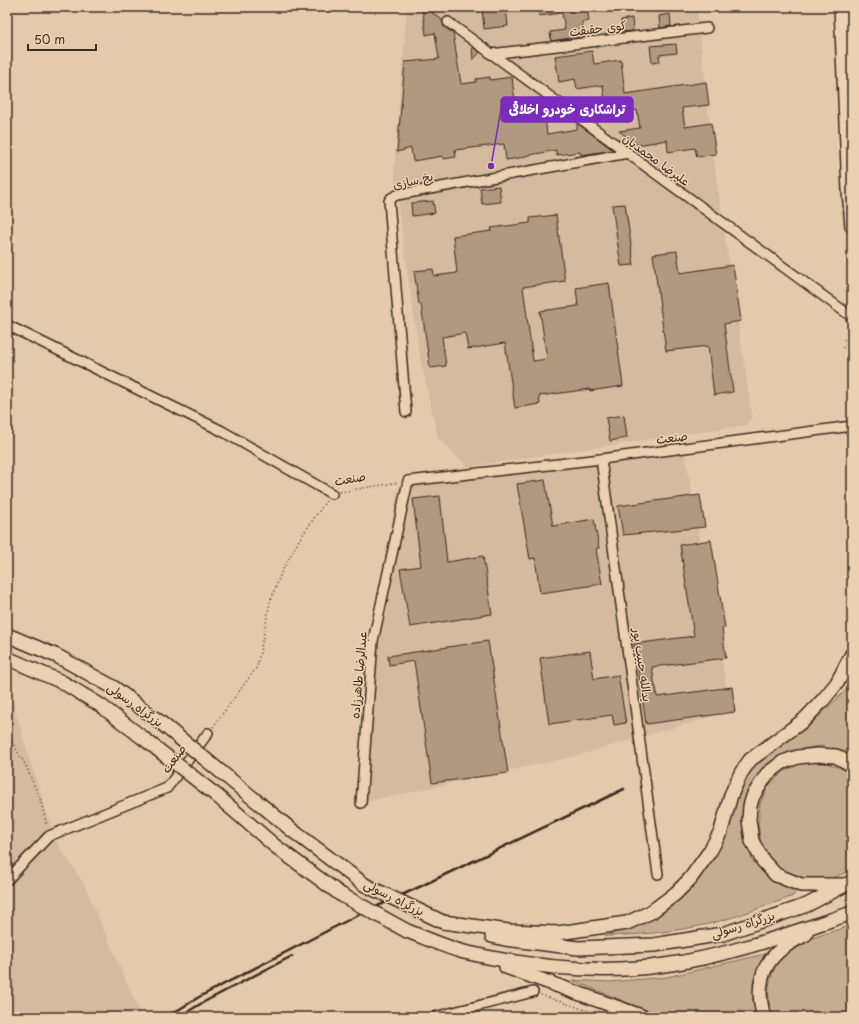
<svg xmlns="http://www.w3.org/2000/svg" width="859" height="1024" font-family="'Playpen Sans','Playpen Sans Arabic',sans-serif">
<style>
.built{fill:#d4bb9f}
.green{fill:#c5ad92;stroke:#806c58}
.building{fill:#b09980;stroke:#3b2a1e}
.lines{fill:none;stroke-linecap:round;stroke-linejoin:round}
.minor-casing{stroke:#3b2a1e;stroke-width:12}
.highway-casing{stroke:#3b2a1e;stroke-width:16}
.path{stroke:#3b2a1e;stroke-width:1.5;stroke-dasharray:1 3;stroke-linecap:butt}
.minor{stroke:#ebd1b2;stroke-width:9}
.highway{stroke:#ebd1b2;stroke-width:13}
.rail{stroke:#3b2a1e;stroke-width:2.5}
.highway-bridge-casing{stroke:#3b2a1e;stroke-width:16;stroke-linecap:butt}
.highway-bridge{stroke:#ebd1b2;stroke-width:13}
.labels{text-anchor:middle;stroke-width:3;stroke-linejoin:round;paint-order:stroke}
.street-label{font-size:12px;fill:#3b2a1e;stroke:#ebd1b2}
.leader{fill:none;stroke:#7b2cbf;stroke-width:1.5}
.callout-dot{fill:#7b2cbf;stroke:#ebd1b2;stroke-width:1.5}
.callout{fill:#7b2cbf;stroke:#7b2cbf;stroke-width:1.5}
.callout-label{font-size:13px;text-anchor:middle;font-weight:bold;fill:#fff}
</style>
<rect width="100%" height="100%" fill="#e4caac"/>
<filter id="ink" filterUnits="userSpaceOnUse"><feTurbulence type="fractalNoise" baseFrequency=".025" numOctaves="2"/><feDisplacementMap in="SourceGraphic" scale="8" xChannelSelector="R" yChannelSelector="G"/><feConvolveMatrix kernelMatrix="1 2 1 2 8 2 1 2 1" color-interpolation-filters="sRGB"/></filter>
<g filter="url(#ink)">
<g class="built">
<path d="M407,7H697L713,154L752,417L746,425L467,467L438,438L419,353L398,207L394,168Z"/>
<path d="M685,454L731,711L576,756L361,803L374,635L398,488Z"/>
<path d="M10,693L29,757L57,843L84,884L140,1013L133,1017H7V697Z"/>
<path d="M556,1011L579,1017H468L477,1015Z"/>
</g>
<g class="green">
<path d="M852,679V757L846,754L821,746L789,751L764,768L750,789L743,805V833L752,860L768,878L796,892L793,896C760,908 727,921 694,927C664,933 635,935 605,936L642,924L665,908L729,819L744,784L752,768L769,754L810,725L846,690Z"/>
<path d="M822,761L838,767L852,774V870L828,880L800,878L781,871L771,859L761,844L758,825L760,803L768,786L784,771L802,763Z"/>
<path d="M852,925V1017H773C768,1003 767,992 771,978C773,971 777,961 782,956C800,939 829,933 852,925Z"/>
<path d="M765,954L753,983V1001L758,1017H662L572,980L609,982L667,977Z"/>
</g>
<g class="building">
<path d="M422,7H424L442,20L444,27L453,33L461,84L476,82V79L490,77V80L512,77L515,102L542,98L564,114L545,118L547,134L577,129V123L613,150L581,155L580,152L557,155L556,150L525,156V157L506,160L504,144L455,150L456,157L443,159V156L413,161L411,148L397,152L405,62L439,59L435,33L426,35Z"/>
<path d="M482,7H506L508,26L484,29Z"/>
<path d="M537,7H587L589,21L582,22L584,36L551,41L550,32L565,30L562,13L539,16Z"/>
<path d="M670,14L671,26L660,28L659,16Z"/>
<path d="M632,18L633,31L622,32L621,20Z"/>
<path d="M676,44L677,53L659,55L660,62L652,63L650,46Z"/>
<path d="M472,47L480,52L473,60Z"/>
<path d="M592,51L594,64L621,60L625,94L706,82L709,105L682,108L685,127L711,123L716,154L697,157L695,148L668,152L667,140L638,145L619,131L640,128L637,110L601,115L583,104L605,101L603,85L577,89L575,79L559,82L555,56Z"/>
<path d="M499,186L501,202L482,204L480,188Z"/>
<path d="M433,201L435,213L412,216L411,203Z"/>
<path d="M625,204L634,265L621,266L612,205Z"/>
<path d="M556,215L565,281L523,287L533,361L547,359L540,311L578,306L576,288L609,283L623,386L590,391V389L539,396L540,404L515,408L505,343L468,349L465,333L442,337L446,366L430,368L421,304H419L414,271L433,269L434,276L457,273L453,236L492,231L491,228L530,223V218Z"/>
<path d="M677,251L680,273L733,265L741,321L724,324L733,392L714,395L708,346L666,351L653,254Z"/>
<path d="M624,415L627,438L610,441L606,418Z"/>
<path d="M545,480L553,526L594,519L599,548L596,549L602,584L540,593L535,558L530,559L517,484Z"/>
<path d="M700,495L705,527L623,535L618,506Z"/>
<path d="M440,496L447,562L483,556L492,614L410,627L400,569L421,566L413,499Z"/>
<path d="M711,540L725,628H722L726,658L652,667L655,687H656L657,697L732,687L735,712L646,724L634,644L694,636L680,545Z"/>
<path d="M488,641L508,773L432,783L414,661L389,665L388,656Z"/>
<path d="M590,651L594,679L618,675L626,723L614,725L612,715L549,724L540,658Z"/>
</g>
<g class="lines">
<defs>
<g id="minor">
<path d="M448,22L852,317"/>
<path d="M491,54L707,28"/>
<path d="M7,325L222,431L332,494"/>
<path d="M406,412L389,201L391,198L397,195L628,153"/>
<path d="M601,459L658,874"/>
<path d="M361,803L373,641L408,481L601,459L852,426"/>
<path d="M7,880L49,836L167,788L208,733"/>
<path d="M434,1017L533,992"/>
</g>
<g id="highway">
<path d="M841,7L849,191L852,226"/>
<path d="M7,635L57,656L113,687L160,722"/>
<path d="M7,658L62,682L100,705L143,738"/>
<path d="M216,795L275,846L340,894"/>
<path d="M843,885H801L776,875L763,861L752,841L749,820L750,806L753,796L767,774L783,762L798,757L817,755L836,756L852,765"/>
<path d="M443,922L508,931L558,933L627,923L651,912L675,894L690,879L710,851L721,831L731,795L741,773L750,760L804,720L823,700L837,683L852,654"/>
<path d="M407,931C426,938 445,947 464,952C529,967 599,975 665,965C729,956 791,933 852,913"/>
<path d="M492,936L505,939L578,948L654,945L723,934L807,905L845,885L852,882"/>
<path d="M506,967L644,1017"/>
<path d="M764,1017C756,990 760,964 784,947C791,942 799,938 806,934"/>
</g>
</defs>
<use href="#minor" class="minor-casing"/>
<use href="#highway" class="highway-casing"/>
<g class="path">
<path d="M427,7L440,17"/>
<path d="M843,348L845,338L852,337"/>
<path d="M340,492L399,482"/>
<path d="M213,727L257,667L270,602L281,573L299,540L326,501"/>
<path d="M8,735L26,766L40,799L47,826"/>
<path d="M541,995L606,1017"/>
</g>
<use href="#minor" class="minor"/>
<use href="#highway" class="highway"/>
<g class="rail">
<path d="M167,1017L199,997L358,915L415,889L624,789"/>
<path d="M179,1017L202,1003L292,956"/>
</g>
<defs>
<g id="highway-bridge">
<path d="M160,722L293,831L365,885L443,922"/>
<path d="M143,738L216,795"/>
<path d="M340,894L407,931"/>
</g>
</defs>
<use href="#highway-bridge" class="highway-bridge-casing"/>
<use href="#highway-bridge" class="highway-bridge"/>
</g>
</g>
<g class="labels">
<g class="street-label">
<text transform="translate(598 29) rotate(-7)" y="4">کوی حقیقت</text>
<text transform="translate(656 160) rotate(36)" y="4">علیرضا محمدیان</text>
<text transform="translate(413 181) rotate(-13)" y="4">یخ سازی</text>
<text transform="translate(672 438) rotate(-7)" y="4">صنعت</text>
<text transform="translate(350 479) rotate(-10)" y="4">صنعت</text>
<text transform="translate(642 665) rotate(82)" y="4">یدالله حبیب پور</text>
<text transform="translate(359 675) rotate(-85)" y="4">عبدالرضا طاهرزاده</text>
<text transform="translate(135 705) rotate(36)" y="4">بزرگراه رسولی</text>
<text transform="translate(174 759) rotate(-53)" y="4">صنعت</text>
<text transform="translate(394 898) rotate(27)" y="4">بزرگراه رسولی</text>
<text transform="translate(743 925) rotate(-17)" y="4">بزرگراه رسولی</text>
</g>
</g>
<path class="leader" d="M491 166L501 109"/>
<circle class="callout-dot" cx="491" cy="166" r="4"/>
<rect class="callout" x="501" y="97" width="132" height="25" rx="4"/>
<g class="callout-label">
<text x="567" y="114">تراشکاری خودرو اخلاقی</text>
</g>
<rect width="859" height="1024" fill="none" stroke="#ebd1b2" stroke-width="24"/>
<rect x="12" y="12" width="835" height="1000" fill="none" stroke="#3b2a1e" stroke-width="1.5" filter="url(#ink)"/>
<path d="M28 44v6h68v-6" fill="none" stroke="#3b2a1e" stroke-width="2"/>
<text x="34" y="44" font-size="12" fill="#3b2a1e" stroke="#ebd1b2" stroke-width="3" paint-order="stroke">50 m</text>
</svg>
